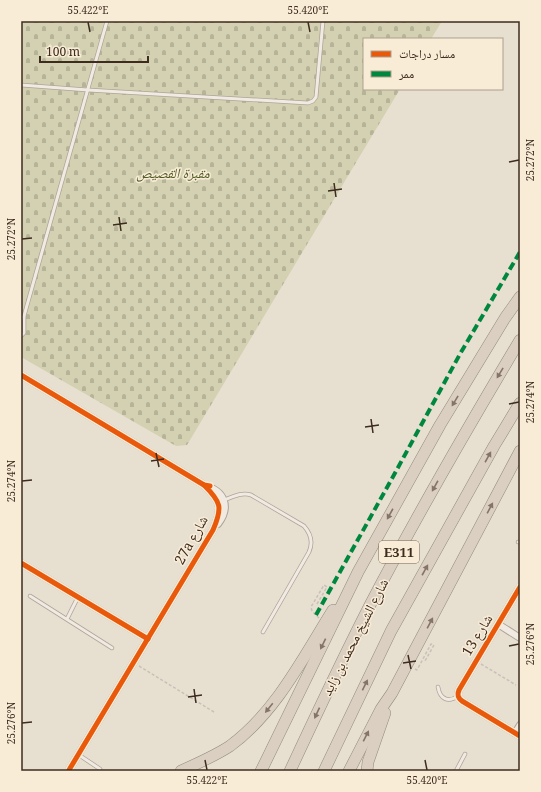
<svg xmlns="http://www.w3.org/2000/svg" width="541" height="792" font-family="Georgia,'Noto Naskh Arabic',serif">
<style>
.cemetery{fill:url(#cemetery-stones)}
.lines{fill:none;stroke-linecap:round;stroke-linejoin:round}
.lane-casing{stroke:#ada498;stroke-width:4.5}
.street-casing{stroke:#ada498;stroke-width:8}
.highway-casing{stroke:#928a7f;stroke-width:12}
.path{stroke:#c8c1b8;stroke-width:1.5;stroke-dasharray:3 2;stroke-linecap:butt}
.lane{stroke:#f0eae2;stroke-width:3}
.street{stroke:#f0eae2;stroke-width:6}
.highway{stroke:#dbcfc1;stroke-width:11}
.quiet{stroke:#00873e;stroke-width:4;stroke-dasharray:8 4;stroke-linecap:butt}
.cycleway-casing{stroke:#f8ecd7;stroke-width:8}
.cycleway{stroke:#e8590c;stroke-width:5}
.oneway{fill:#857568}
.ticks{fill:none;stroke:#3e2c1f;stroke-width:1.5}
.labels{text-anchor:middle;stroke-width:3;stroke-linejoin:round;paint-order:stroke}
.shield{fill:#f8ecd7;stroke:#766656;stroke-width:1}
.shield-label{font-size:13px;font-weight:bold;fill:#3e2c1f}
.park-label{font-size:14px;font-style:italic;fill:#515b24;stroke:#f8ecd7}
.street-label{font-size:14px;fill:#3e2c1f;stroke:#f8ecd7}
.neatline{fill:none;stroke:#3e2c1f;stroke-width:1.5}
.ticks-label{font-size:10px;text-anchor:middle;fill:#3e2c1f}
</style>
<defs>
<pattern id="cemetery-stones" width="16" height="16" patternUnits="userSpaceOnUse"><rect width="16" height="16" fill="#d3d1b1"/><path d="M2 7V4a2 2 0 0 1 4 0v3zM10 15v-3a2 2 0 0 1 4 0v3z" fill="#b6b498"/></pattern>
</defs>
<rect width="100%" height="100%" fill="#e7dfd0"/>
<path class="cemetery" d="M21,21H442L431,39H364V89H400L187,445L176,446L21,357Z"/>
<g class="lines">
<defs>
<g id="lane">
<path d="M21,85L88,90L308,103L313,101L316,97L323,21"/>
<path d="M24,316L107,21"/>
<path d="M21,319L24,316V333L21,336"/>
<path d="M224,500C233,497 241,492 251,495L304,526C311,534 313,543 309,552L263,632"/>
<path d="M518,542H520"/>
<path d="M30,596L112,648"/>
<path d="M67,619L78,597"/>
<path d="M438,687C440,699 448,703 458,696"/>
<path d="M79,755L100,769"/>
<path d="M456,771L465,754"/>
</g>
<g id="street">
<path d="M21,375L204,485C225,491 231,507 218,524"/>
<path d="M21,563L148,639"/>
<path d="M520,587L459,690C457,695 458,698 462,701L520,736"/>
<path d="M498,624L520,638"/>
<path d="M515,733L520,725"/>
<path d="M69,770L213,530C223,507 221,502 204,485"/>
</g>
<g id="highway">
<path d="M181,771C198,763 215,756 230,746C276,712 303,658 333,610"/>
<path d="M261,771L358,572L440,425L505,318L520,297"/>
<path d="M290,771C316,715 342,660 370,605C417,515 468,427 520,340"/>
<path d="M324,771L391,631L494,446L520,403"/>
<path d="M349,771L381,709L392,693L520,451"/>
<path d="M367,771L368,762L385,713"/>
</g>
</defs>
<use href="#lane" class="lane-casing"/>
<use href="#street" class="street-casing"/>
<use href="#highway" class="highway-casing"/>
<g class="path">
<path d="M317,604L327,587L324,585L311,607L312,611L319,618"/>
<path d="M481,664L516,685"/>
<path d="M139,666L214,712"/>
<path d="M415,669L417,670L431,644L434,645L425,661"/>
</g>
<use href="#lane" class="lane"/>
<use href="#street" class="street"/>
<use href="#highway" class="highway"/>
<path class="quiet" d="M316,615L395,473L460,354L520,252"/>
<defs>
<g id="cycleway">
<path d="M21,375L204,485L210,486"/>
<path d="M21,563L148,639"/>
<path d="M520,587L459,690C457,695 458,698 462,701L520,736"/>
<path d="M69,770L213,530C223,507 221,502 204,485"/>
</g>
</defs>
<use href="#cycleway" class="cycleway-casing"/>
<use href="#cycleway" class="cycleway"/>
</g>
<defs><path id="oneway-solid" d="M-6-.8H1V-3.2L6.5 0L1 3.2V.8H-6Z"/></defs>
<g class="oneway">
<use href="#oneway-solid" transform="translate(500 373) rotate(121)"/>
<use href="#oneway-solid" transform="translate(455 401) rotate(121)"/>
<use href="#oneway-solid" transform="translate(488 457) rotate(-61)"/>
<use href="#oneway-solid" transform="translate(435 486) rotate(119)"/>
<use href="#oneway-solid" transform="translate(490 508) rotate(-62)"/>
<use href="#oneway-solid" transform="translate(390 514) rotate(119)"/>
<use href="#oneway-solid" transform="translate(425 570) rotate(-61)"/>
<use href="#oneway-solid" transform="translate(430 623) rotate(-62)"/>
<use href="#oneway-solid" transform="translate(323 644) rotate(116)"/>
<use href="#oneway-solid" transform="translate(365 685) rotate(-64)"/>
<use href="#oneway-solid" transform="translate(269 708) rotate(129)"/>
<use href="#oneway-solid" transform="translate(317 713) rotate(115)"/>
<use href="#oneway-solid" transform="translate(366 736) rotate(-63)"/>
</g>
<path class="ticks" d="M88,22L90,32M308,22L310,32M509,162L519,160M334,183L336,197M328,191L342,189M119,217L121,231M113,225L127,223M22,239L32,238M509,404L519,402M371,419L373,433M365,427L379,425M156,453L159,467M151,461L164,459M22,481L32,480M509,646L519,644M408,655L411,669M403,663L416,661M194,689L196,703M188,697L202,695M22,723L32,722M205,760L207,770M425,760L427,770"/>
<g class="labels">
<rect class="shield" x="379" y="541" width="40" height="22" rx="3"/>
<g class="shield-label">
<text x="399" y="557">E311</text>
</g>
<g class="park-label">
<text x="173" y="178">مقبرة القصيص</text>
</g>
<g class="street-label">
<text transform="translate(191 540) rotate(-61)" y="5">27a شارع</text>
<text transform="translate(477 635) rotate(-59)" y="5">شارع 13</text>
<text transform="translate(355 637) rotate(-63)" y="5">شارع الشيخ محمد بن زايد</text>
</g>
</g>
<rect width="541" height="792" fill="none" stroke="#f8ecd7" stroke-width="44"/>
<rect x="363" y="38" width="140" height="52" fill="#f8ecd7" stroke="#ae9f8d"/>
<rect x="371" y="51" width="20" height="6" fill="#e8590c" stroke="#ae9f8d"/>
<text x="399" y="58" font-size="12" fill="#3e2c1f">مسار دراجات</text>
<rect x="371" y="71" width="20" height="6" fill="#00873e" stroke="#ae9f8d"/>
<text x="399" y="78" font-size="12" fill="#3e2c1f">ممر</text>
<path d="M40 56v6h108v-6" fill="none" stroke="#3e2c1f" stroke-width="2"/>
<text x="46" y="56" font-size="12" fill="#3e2c1f" stroke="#f8ecd7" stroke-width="3" paint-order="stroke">100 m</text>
<rect x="22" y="22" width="497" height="748" class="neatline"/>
<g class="ticks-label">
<text x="88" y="14">55.422°E</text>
<text x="308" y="14">55.420°E</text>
<text transform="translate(530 160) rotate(-90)" y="4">25.272°N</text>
<text transform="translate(11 239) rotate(-90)" y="4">25.272°N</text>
<text transform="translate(530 402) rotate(-90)" y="4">25.274°N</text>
<text transform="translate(11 481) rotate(-90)" y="4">25.274°N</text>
<text transform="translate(530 644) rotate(-90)" y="4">25.276°N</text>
<text transform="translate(11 723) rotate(-90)" y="4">25.276°N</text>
<text x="207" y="784">55.422°E</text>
<text x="427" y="784">55.420°E</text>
</g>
</svg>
